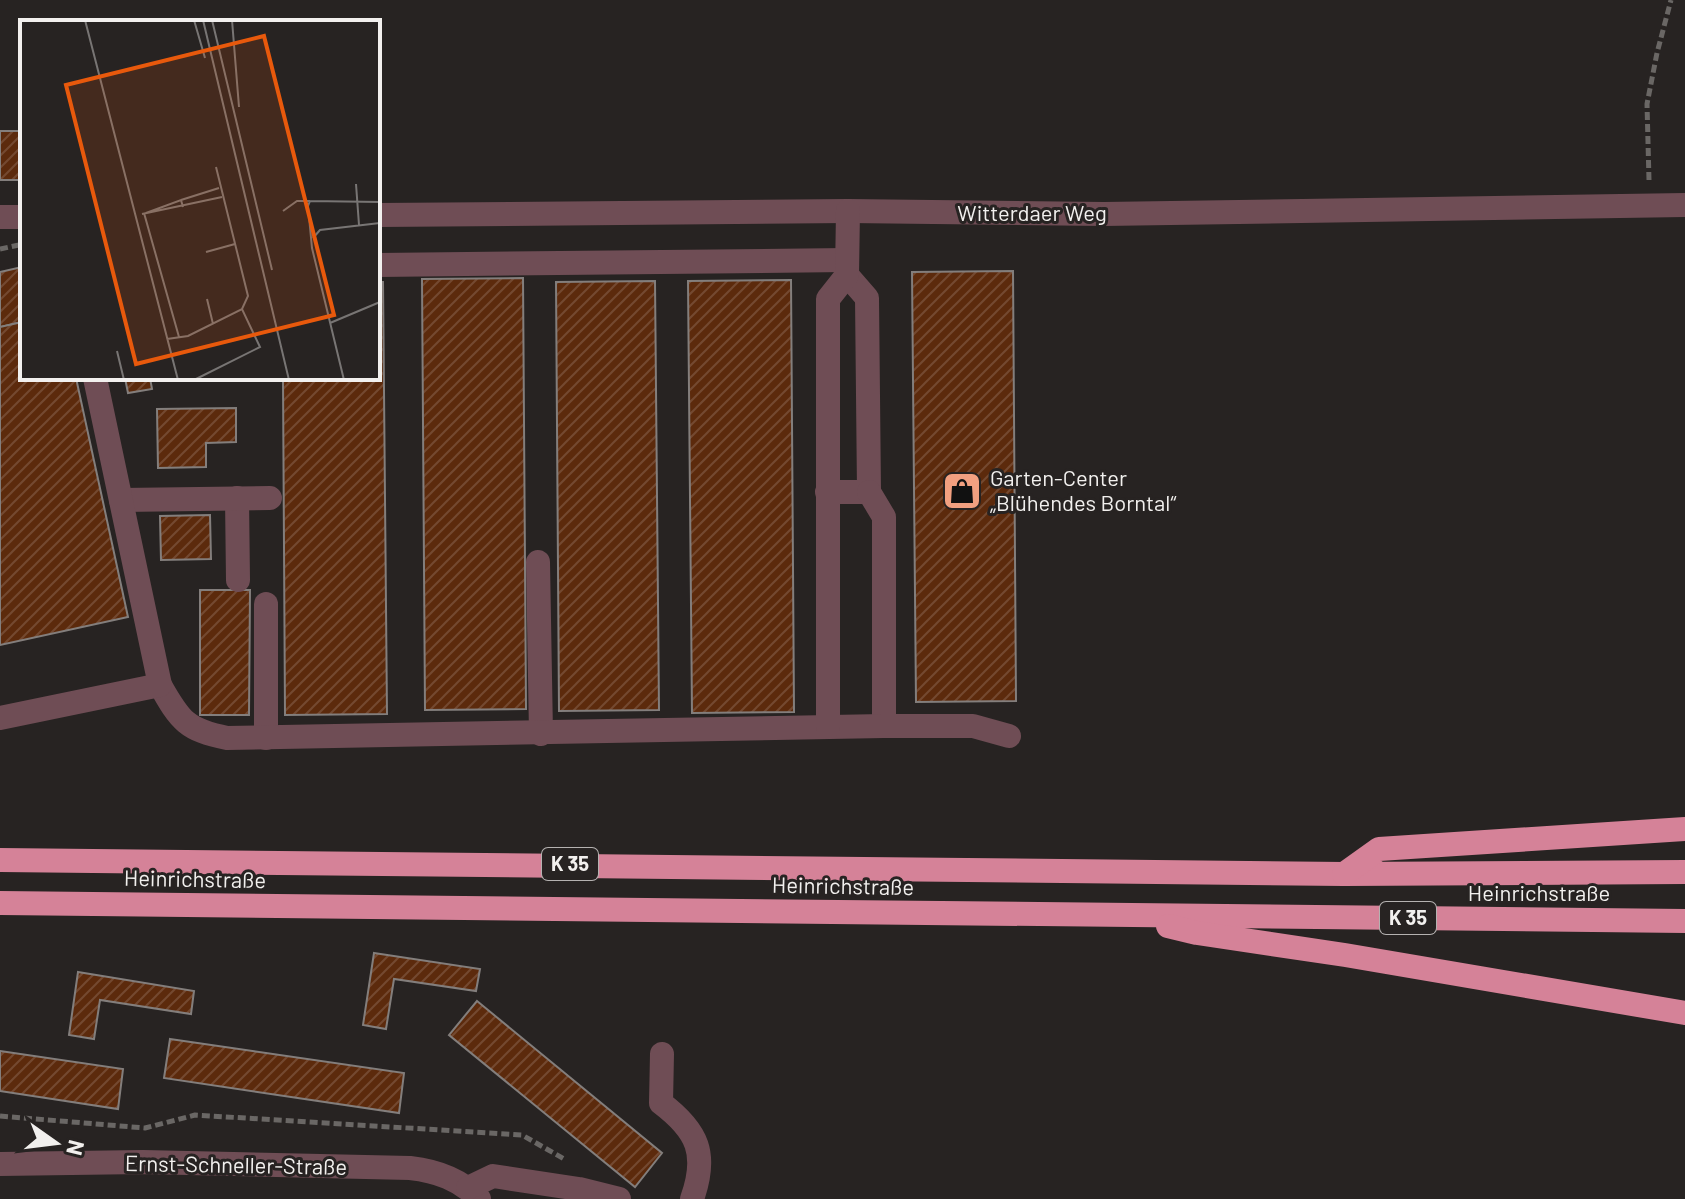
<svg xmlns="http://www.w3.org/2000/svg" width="1685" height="1199" font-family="Barlow,sans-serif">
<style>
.building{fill:url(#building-hatch);stroke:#837e7c;stroke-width:2}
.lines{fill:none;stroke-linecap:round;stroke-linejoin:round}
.path{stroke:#6a6765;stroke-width:5;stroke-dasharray:8 4;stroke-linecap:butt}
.minor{stroke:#6f4d55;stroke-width:24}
.highway{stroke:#d58298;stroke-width:24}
.labels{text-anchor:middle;stroke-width:6;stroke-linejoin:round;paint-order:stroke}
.shield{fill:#272322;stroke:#b5b2b1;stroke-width:2}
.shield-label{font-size:20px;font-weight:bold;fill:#f2f0ee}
.street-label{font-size:22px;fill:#f2f0ee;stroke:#272322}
.poi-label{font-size:22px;fill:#f2f0ee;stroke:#272322;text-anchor:start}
.inset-road{fill:none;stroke:#787574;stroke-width:2}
.view{fill:#e8590c;fill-opacity:0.15;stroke:#e8590c;stroke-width:4}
.inset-edge{fill:none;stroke:#f2f0ee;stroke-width:4}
</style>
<defs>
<pattern id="building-hatch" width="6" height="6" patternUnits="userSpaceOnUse" patternTransform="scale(2)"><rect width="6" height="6" fill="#5c2a0c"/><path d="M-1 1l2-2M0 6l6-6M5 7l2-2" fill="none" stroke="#744930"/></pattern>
</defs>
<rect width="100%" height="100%" fill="#272322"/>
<g class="building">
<rect x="0" y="131" width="22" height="49"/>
<path d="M22,267V322L0,327V272Z"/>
<path d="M1013,271L1016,701L916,702L912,272Z"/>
<path d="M523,278L526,709L425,710L422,279Z"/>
<path d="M791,280L794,712L692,713L688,281Z"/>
<path d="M655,281L659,710L559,711L556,282Z"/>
<path d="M378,282H383L387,714L285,715L283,378H378Z"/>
<path d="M22,322V378H76L128,617L0,645V327Z"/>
<path d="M125,378H150L152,389L128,393Z"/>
<path d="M236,408V442L206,443V467L158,468L157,409Z"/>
<path d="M210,515L211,559L161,560L160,516Z"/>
<path d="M200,590H250L249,715H200Z"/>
<path d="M374,953L480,969L476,991L394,979L386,1029L363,1025Z"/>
<path d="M78,972L194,991L191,1014L100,1000L94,1039L69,1035Z"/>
<path d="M477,1001L662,1153L635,1187L449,1035Z"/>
<path d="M170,1039L404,1073L399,1113L164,1078Z"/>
<path d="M0,1051L123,1069L118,1109L0,1091Z"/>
</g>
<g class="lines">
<g class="path">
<path d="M1649,180L1647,104L1657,53L1671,0"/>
<path d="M0,249L19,245"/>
<path d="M0,1116L145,1128L195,1115L522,1135L566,1160"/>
</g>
<g class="minor">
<path d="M378,215L848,211L1104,214L1685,205"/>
<path d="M0,217H22"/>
<path d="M378,265L847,260"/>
<path d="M827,492H869L867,298L847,275"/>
<path d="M869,492L884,517V726"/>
<path d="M237,498L238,580"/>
<path d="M121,500L270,498"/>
<path d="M538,562L541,734"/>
<path d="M266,604V738"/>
<path d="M160,685C180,721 187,730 227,738L884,726H973L1009,736"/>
<path d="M0,718L160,685L95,378"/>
<path d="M828,727V299L847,275L848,211"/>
<path d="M662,1054L661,1103C698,1131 708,1154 692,1199"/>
<path d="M0,1164L143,1162L410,1168C437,1171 460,1179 479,1199"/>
<path d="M468,1188L493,1176L579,1189L619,1199"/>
</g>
<g class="highway">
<path d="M0,860L1344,874L1685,872"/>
<path d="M1344,874L1379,849L1685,829"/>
<path d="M0,903L1685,921"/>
<path d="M1168,926L1197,933L1345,955L1685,1013"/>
</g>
</g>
<defs>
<symbol id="shop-square" viewBox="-11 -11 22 22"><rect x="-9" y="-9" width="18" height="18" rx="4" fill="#f2a080" stroke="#272322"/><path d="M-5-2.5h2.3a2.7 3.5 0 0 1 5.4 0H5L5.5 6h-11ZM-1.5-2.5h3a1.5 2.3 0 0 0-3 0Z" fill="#111"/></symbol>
</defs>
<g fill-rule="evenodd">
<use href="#shop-square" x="940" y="469" width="44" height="44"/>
</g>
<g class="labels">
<g class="shield">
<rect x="542" y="848" width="56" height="32" rx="6"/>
<rect x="1380" y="902" width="56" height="32" rx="6"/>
</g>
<g class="shield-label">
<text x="570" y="871">K 35</text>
<text x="1408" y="925">K 35</text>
</g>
<g class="street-label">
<text x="1032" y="221">Witterdaer Weg</text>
<text transform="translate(195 879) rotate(1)" y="8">Heinrichstraße</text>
<text transform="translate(843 886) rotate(1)" y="8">Heinrichstraße</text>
<text x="1539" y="901">Heinrichstraße</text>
<text transform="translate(236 1165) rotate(1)" y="8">Ernst-Schneller-Straße</text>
</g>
<g class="poi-label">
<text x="990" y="486">Garten-Center<tspan x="990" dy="25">„Blühendes Borntal“</tspan></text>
</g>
</g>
<g transform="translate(20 20)">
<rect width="360" height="360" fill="#272322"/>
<path class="inset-road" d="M65,0L158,360M174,0L185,38M183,0L269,360M192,0L252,250M212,0L219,87M196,147L228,276L222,289M336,164L339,205M161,180L199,168M263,191L277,181H290M124,193L159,317M126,193L161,180L163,187M122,194L202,177M293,218L300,210L360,203M186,232L215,224M187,279L193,304M310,303L360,282M147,319L168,316L222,289L240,327L174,360M97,331L104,360M324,360L292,228L288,186L290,181L360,182"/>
<path class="view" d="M244,16L314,295L116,344L46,65Z"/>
<rect width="360" height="360" class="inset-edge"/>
</g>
<g transform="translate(56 1143) rotate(104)" stroke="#272322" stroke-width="6" paint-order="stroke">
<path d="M0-6L14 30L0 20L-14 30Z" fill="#f2f0ee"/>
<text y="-12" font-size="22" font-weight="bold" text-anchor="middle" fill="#f2f0ee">N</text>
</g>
</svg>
